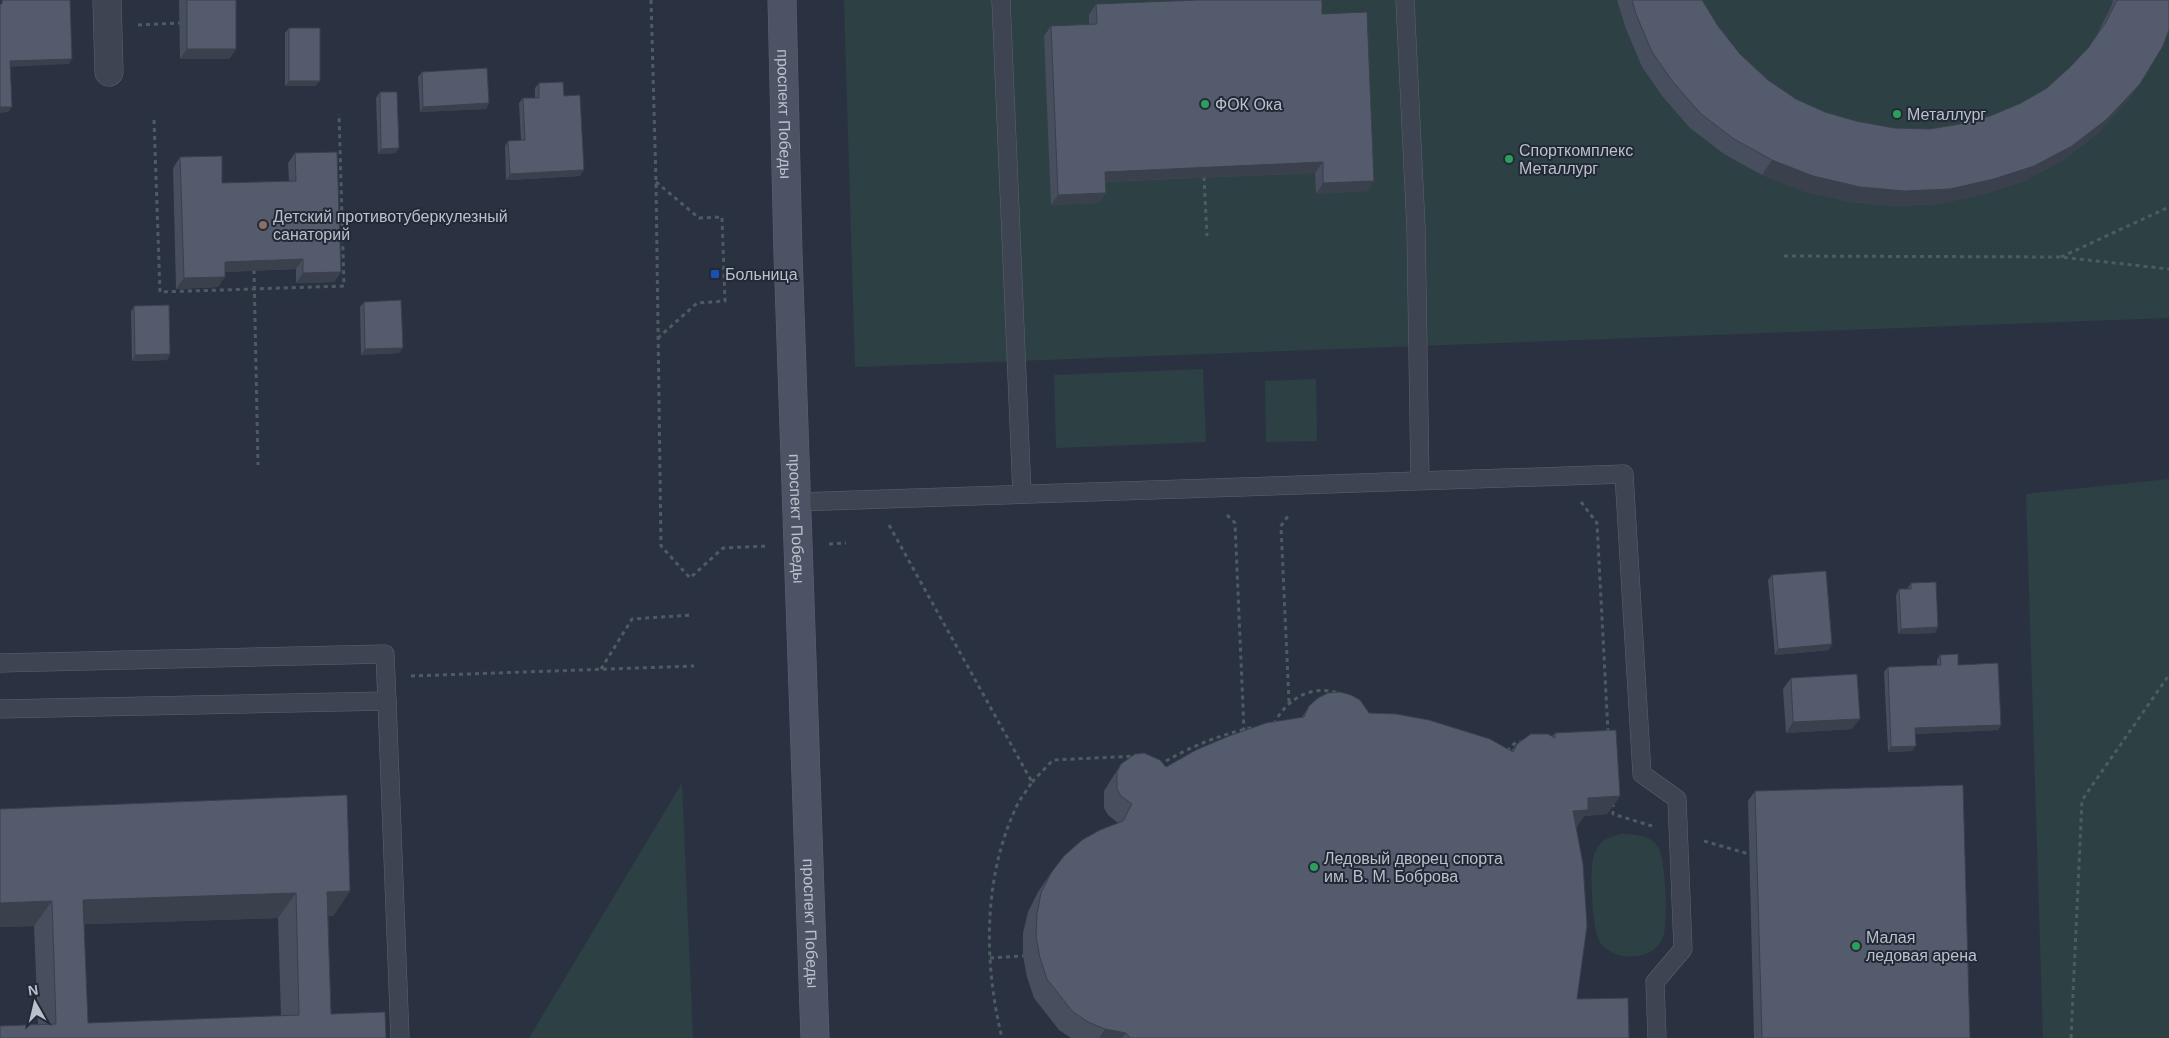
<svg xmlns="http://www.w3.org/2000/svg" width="2169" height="1038" font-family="Helvetica,sans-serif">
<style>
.green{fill:#2d4044}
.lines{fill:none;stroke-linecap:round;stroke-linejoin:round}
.service-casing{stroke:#5c626f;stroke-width:19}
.minor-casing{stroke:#5c626f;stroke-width:29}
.secondary-casing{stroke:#5c626f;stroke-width:29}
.path{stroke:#4c5d61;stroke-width:3;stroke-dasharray:4 4;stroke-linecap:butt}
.service{stroke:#3e4451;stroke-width:18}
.minor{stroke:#3e4451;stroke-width:28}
.secondary{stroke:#4c5364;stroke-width:28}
.wall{fill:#474e5d;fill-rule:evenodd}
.shaded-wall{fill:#3a404c}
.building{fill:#535b6c;stroke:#3a404c;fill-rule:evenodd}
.leisure-dot{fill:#2e9e5b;stroke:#222937;stroke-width:2}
.education-dot{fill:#8d6e63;stroke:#222937;stroke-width:2}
.transit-dot{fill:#1a4fb4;stroke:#222937;stroke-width:2}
.labels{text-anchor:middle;stroke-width:4;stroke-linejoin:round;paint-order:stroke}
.poi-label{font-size:16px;fill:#bbc0cb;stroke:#222937;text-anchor:start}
.street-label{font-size:16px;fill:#bbc0cb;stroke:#222937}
</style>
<rect width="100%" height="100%" fill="#2a3242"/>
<g class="green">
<path d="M844,0H2169V318L855,367Z"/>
<path d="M1203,369L1206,442L1056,448L1054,375Z"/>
<path d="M1316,379L1317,441L1266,442L1265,381Z"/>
<path d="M2169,479V1038H2043L2026,494Z"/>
<path d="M682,783L693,1038H529Z"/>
<path d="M1620,834C1633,834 1651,835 1658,847C1666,858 1668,925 1663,937C1658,949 1648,955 1636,956C1624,958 1610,954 1601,944C1592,932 1590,874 1593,858C1594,854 1597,848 1600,844C1605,838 1613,837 1620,834Z"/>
</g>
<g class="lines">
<defs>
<g id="service">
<path d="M1001,0L1022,494"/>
<path d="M1405,0L1416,228L1420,480"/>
<path d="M797,502L1624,474L1642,774L1677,799L1683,949L1655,982L1657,1038"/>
<path d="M0,663L385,654L387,701L0,709"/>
<path d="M387,701L400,1038"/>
</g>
<path id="minor" d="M107,0L109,72"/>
<g id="secondary">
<path id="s1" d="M782,0L788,253L815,1038"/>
</g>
</defs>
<use href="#service" class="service-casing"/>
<use href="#minor" class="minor-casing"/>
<use href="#secondary" class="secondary-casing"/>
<g class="path">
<path d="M651,0L656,182L661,546L690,578L723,548L768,546"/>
<path d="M138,25L180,23"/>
<path d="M154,120L160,292L344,286L339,114"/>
<path d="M1204,177L1207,236"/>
<path d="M656,182L699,218L722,217L725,301L697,303L658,338"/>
<path d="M1784,256L2060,257L2169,269"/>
<path d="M2061,257L2169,207"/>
<path d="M254,270L258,465"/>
<path d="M1581,502L1597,523L1608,732"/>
<path d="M1227,515L1235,523L1244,730"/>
<path d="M889,525L1032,782C1026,792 1018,801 1014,812C983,882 984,964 1002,1038"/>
<path d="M829,544L846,543"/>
<path d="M601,669L632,619L692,615"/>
<path d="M411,676L694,666"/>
<path d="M1289,702L1281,526L1290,513"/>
<path d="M1274,724C1286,699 1313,683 1340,694"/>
<path d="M1507,751L1516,742H1522"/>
<path d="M1159,765C1189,747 1221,734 1255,727"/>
<path d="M1032,782L1053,760L1137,756"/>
<path d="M1613,803V814L1652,826"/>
<path d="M1704,841L1749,854"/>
<path d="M990,958L1023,956"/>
<path d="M2071,1038L2082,800L2169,675"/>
</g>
<use href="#service" class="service"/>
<use href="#minor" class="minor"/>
<use href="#secondary" class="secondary"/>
</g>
<g class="wall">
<path d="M179,0H236V49L229,59H180Z"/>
<path d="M1617,0H1702L1718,26L1740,54L1768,80L1796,99L1825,112L1856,121L1894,128L1930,129L1960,124L1990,116L2021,103L2047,88L2070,67L2088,48L2096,36L2111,7L2113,0H2169L2140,84L2129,99L2097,134L2062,161L2024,181L1984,194L1939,204L1894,206L1850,202L1803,191L1762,175L1724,154L1690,128L1663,97L1642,67L1626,29Z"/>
<path d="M1096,4L1322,14L1374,181L1367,191L1316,194L1315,173L1105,182L1106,193L1098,203L1051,205L1044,36L1051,26L1089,24V15Z"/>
<path d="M289,28L316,86H285V33Z"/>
<path d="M422,72L489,103L486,109L420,112L418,77Z"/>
<path d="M539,83L564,96L580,176L506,180L505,146L508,141L521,140L519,103L523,98H535V88Z"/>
<path d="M380,92L396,153L378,154L376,98Z"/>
<path d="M295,153L341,272L334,282L296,283V269L225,272L218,287L176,289L173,168L180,157L222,183L289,181L288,163Z"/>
<path d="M364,302L403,348L399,353L361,355L360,307Z"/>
<path d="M134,306L170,354L167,360L132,361L131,312Z"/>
<path d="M1772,575L1829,650L1775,655L1768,580Z"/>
<path d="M1911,583L1938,627L1935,633L1898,634L1896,595L1899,589H1907Z"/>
<path d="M1940,655L1958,665L2001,725L1998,730L1915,734L1912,751L1888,752L1884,672L1888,667L1937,665V660Z"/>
<path d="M1791,678L1852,729L1786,733L1783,689Z"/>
<path d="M1309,706L1369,713L1511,751L1517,744L1552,736L1555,733L1620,796L1607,814L1584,816L1576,828L1577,999L1629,1038H1071L1059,1030L1034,998L1027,977L1023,956V933L1028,912L1038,892L1051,873L1118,823L1108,815L1104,808V791L1121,764L1166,767L1302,717Z"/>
<path d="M1755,791L1970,1038H1754L1748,801Z"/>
<path d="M347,795L350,891L333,916H328L331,1014L385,1012L386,1038H0V1026L38,1024L34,926L0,927V809ZM278,918L281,1016L88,1023L84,924Z"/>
</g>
<g class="shaded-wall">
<path d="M187,49H236L229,59H180Z"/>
<path d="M72,59L69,64L6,67L10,61Z"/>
<path d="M289,81H320L316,86H285Z"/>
<path d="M2140,84L2129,99L2097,134L2062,161L2024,181L1984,194L1939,204L1894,206L1850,202L1803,191L1762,175L1772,160L1813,176Z"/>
<path d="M489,103L486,109L420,112L423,107Z"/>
<path d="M0,107H12L8,112L0,113Z"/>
<path d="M399,148L396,153L378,154L381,149Z"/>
<path d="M1323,162L1315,173L1097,182L1105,172Z"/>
<path d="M584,170L580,176L506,180L510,174Z"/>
<path d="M1374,181L1367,191L1316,194L1323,183Z"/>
<path d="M1106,193L1098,203L1051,205L1058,195Z"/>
<path d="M303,259L296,269L218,272L225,262Z"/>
<path d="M341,272L334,282L296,283L303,273Z"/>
<path d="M225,277L218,287L176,289L184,278Z"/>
<path d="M403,348L399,353L361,355L365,349Z"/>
<path d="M170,354L167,360L132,361L135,355Z"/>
<path d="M1938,627L1935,633L1898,634L1901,629Z"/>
<path d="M1832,644L1829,650L1775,655L1778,649Z"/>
<path d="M1860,719L1852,729L1786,733L1793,722Z"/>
<path d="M2001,725L1998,730L1911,734L1915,728Z"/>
<path d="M1916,746L1912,751L1888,752L1891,747Z"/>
<path d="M1620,796L1607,814L1584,816L1575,829L1573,811L1588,798Z"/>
<path d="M350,891L333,916L309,917L327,892Z"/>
<path d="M296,893L278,918L66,925L83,900Z"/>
<path d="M52,901L34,926L0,927V903Z"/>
<path d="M1105,1029L1126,1033L1122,1038H1099Z"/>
</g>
<g class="building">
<path d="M2,0H70L72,59L10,61L12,107H0V4H2Z"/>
<rect x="187" y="0" width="49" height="49"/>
<path d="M1197,0H1322V14L1367,12L1374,181L1323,183V162L1105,172L1106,193L1058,195L1051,26L1097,24L1096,4Z"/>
<path d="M1632,0H1702L1718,26L1740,54L1768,80L1796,99L1825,112L1856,121L1894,128L1930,129L1960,124L1990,116L2021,103L2047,88L2070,67L2088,48L2106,22L2117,0H2169V30L2163,46L2140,84L2107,119L2072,146L2034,166L1994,179L1950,189L1905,191L1860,187L1813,176L1772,160L1734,139L1701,114L1673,82L1652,52L1636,14Z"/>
<rect x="289" y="28" width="31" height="53"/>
<path d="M487,68L489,103L423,107L422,72Z"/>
<path d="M563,82L564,96L580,95L584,170L510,174L508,141L525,140L523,98H539V83Z"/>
<path d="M380,92H397L399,148L381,149Z"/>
<path d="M337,152L341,272L303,273V259L225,262V277L184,278L180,157L222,156V183L296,181L295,153Z"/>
<path d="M401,300L403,348L365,349L364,302Z"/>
<path d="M169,305L170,354L135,355L134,306Z"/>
<path d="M1826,571L1832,644L1778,649L1772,575Z"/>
<path d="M1936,582L1938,627L1901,629L1899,589H1911V583Z"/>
<path d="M1958,654V665L1998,663L2001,725L1915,728L1916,746L1891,747L1888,667L1941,665L1940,655Z"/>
<path d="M1857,674L1860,719L1793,722L1791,678Z"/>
<path d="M1340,692L1351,695L1360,700L1369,713L1396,714L1429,720L1490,739L1513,752L1517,744L1531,734H1548L1555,738V733L1616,730L1620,796L1588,798V810L1573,811L1583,864L1587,926L1577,999L1628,998L1629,1038H1130L1126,1033L1105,1029L1088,1022L1072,1011L1047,979L1040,958L1036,937L1037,914L1041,893L1051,873L1064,856L1082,840L1100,830L1123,821L1132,804L1121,796L1117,789V772L1121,764L1135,754L1144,753L1160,760L1166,767L1196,750L1229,736L1266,723L1304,717L1309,706L1318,698L1328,693Z"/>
<path d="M1963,785L1970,1038H1762L1755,791Z"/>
<path d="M347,795L350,891L327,892L331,1014L385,1012L386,1038H0V1026L56,1024L52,901L0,903V809ZM296,893L299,1015L88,1023L83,900Z"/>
</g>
<g class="leisure-dot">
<circle cx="1205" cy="104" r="5"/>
<circle cx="1897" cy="114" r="5"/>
<circle cx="1509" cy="159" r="5"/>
<circle cx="1314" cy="867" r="5"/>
<circle cx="1856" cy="946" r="5"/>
</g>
<circle class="education-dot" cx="263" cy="225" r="5"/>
<rect class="transit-dot" x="710" y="269" width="10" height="10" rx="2.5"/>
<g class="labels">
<g class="poi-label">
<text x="1215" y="110">ФОК Ока</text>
<text x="1907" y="120">Металлург</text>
<text x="1519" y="156">Спорткомплекс<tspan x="1519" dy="18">Металлург</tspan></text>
<text x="273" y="222">Детский противотуберкулезный<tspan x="273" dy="18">санаторий</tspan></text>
<text x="725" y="280">Больница</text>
<text x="1324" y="864">Ледовый дворец спорта<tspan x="1324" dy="18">им. В. М. Боброва</tspan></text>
<text x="1866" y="943">Малая<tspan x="1866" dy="18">ледовая арена</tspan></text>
</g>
<g class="street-label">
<text dy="6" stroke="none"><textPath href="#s1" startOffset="114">проспект Победы</textPath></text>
<text dy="6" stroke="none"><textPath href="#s1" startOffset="519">проспект Победы</textPath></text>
<text dy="6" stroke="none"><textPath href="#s1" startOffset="924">проспект Победы</textPath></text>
</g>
</g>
<g transform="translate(35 1003) rotate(352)" stroke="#222937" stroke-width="4" paint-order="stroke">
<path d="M0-4L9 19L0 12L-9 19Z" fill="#bbc0cb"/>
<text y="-8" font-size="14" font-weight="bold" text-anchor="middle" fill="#bbc0cb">N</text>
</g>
</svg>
